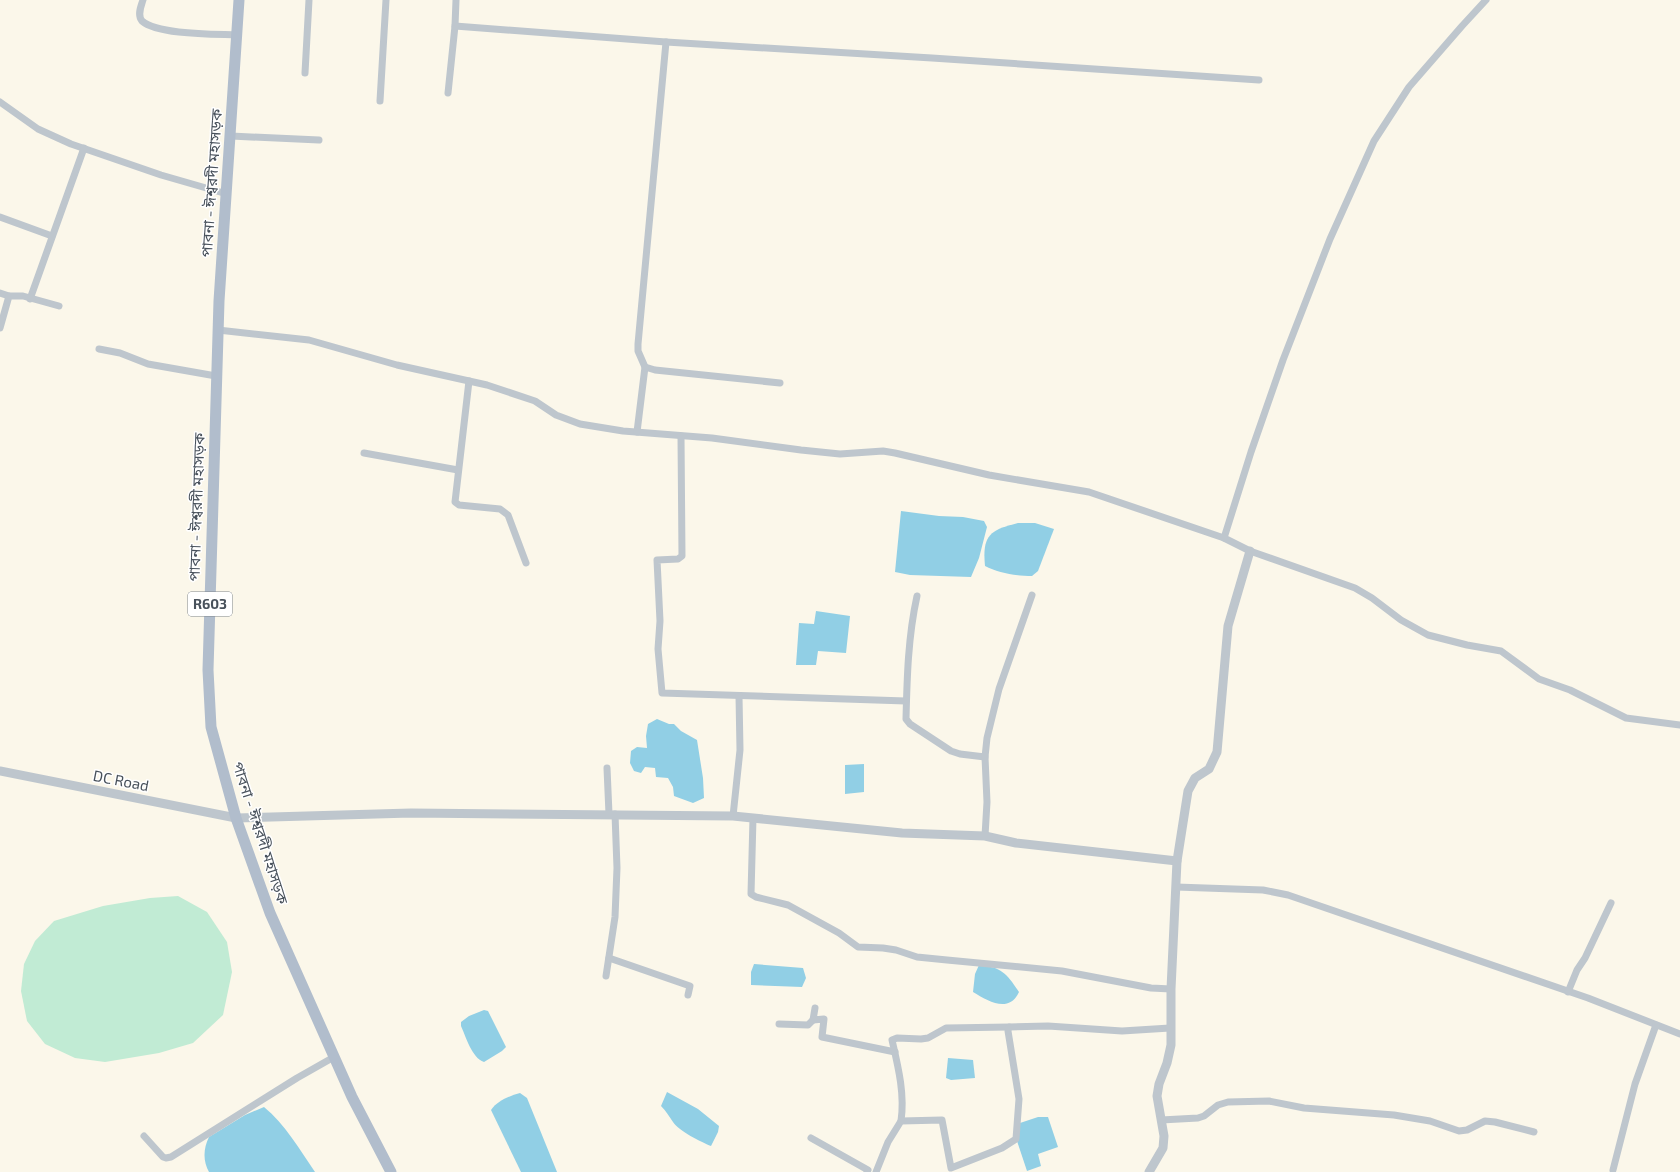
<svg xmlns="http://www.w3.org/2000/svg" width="1680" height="1172" font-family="'Exo 2','Noto Sans Bengali',sans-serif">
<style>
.commercial{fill:#fbf7ea}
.grass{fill:#c1ebd4}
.water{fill:#91cfe5}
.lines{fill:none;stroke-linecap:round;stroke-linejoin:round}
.minor{stroke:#bec6cd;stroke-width:7}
.tertiary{stroke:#bec6cd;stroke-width:9}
.primary{stroke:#b1bdcc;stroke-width:11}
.labels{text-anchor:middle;stroke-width:3;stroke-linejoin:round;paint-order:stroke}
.shield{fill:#fff;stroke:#7f858c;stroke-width:1}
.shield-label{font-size:14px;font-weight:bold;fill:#48515b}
.street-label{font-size:15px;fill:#48515b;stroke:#fff}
</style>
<rect width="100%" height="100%" fill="#f1efef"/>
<rect class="commercial" x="0" y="0" width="1680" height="1172"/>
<path class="grass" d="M178,896L207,912L227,942L232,972L223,1015L193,1043L159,1053L105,1062L75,1058L45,1044L27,1021L21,991L24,964L35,941L54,921L103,906L150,898Z"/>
<g class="water">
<path d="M901,511L939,516L963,517L984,521L987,527L979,558L971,577L910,575L895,572Z"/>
<path d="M1018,523H1035L1054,529L1038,571L1032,576C1017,576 998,573 985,566C982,535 990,530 1018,523Z"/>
<path d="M816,611L850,616L846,653L818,651L816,665H796L799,623L814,624Z"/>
<path d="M657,719L669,724H674L681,731L697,740L703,778L704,798L693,803L674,796L673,787L668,778L656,777L655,768L645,767L641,773L634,771L630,763L631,751L637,747L647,748L646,736L648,724Z"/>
<path d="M864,764V792L845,794V765Z"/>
<path d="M754,964L803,968L806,978L802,987L751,985V972Z"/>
<path d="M979,965C1002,967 1007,974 1019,992C1009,1014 988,1001 973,992L975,974Z"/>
<path d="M484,1010L488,1011L506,1047L502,1051L484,1062C472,1058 466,1037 461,1026V1022L469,1016Z"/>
<path d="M948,1058L973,1060L975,1078L951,1080L946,1078Z"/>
<path d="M667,1092L698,1109L719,1126L718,1132L711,1146C701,1142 679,1131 673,1122C669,1116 666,1111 661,1106Z"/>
<path d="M520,1093L527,1098L557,1172H521L491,1110C497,1101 509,1096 520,1093Z"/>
<path d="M264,1107C285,1124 300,1150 315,1172H209C203,1161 203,1149 209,1137L245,1115Z"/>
<path d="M1038,1117H1048L1058,1147L1038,1154L1041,1166L1027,1171L1017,1141L1020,1123Z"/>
</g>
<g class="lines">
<g class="minor">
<path d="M143,0C141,6 137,15 142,21C158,35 216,34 237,35"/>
<path d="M1486,0L1462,26L1409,87L1374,141L1330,239L1283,360L1251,452L1224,538L1250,551L1355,588L1372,598L1401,620L1428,635L1467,645L1501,651L1539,679L1570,690L1626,718L1680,725"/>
<path d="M455,26L666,42L932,58L1259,80"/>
<path d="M666,42L638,344V351L645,367L655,370L780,383"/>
<path d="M305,73L309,0"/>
<path d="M448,93L455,26L456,0"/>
<path d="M380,101L386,0"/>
<path d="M0,102L38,129L71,144L161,175L227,194"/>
<path d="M231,136L319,140"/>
<path d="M0,217L52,236"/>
<path d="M0,293L9,296"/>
<path d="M30,299L84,148"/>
<path d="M0,328L9,296H23L59,306"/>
<path d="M218,330L309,340L397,365L487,385L535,401L556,415L580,424L623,431L712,438L801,450L840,454L883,451L895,453L989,475L1089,492L1224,538"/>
<path d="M99,349L120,353L148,364L216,376"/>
<path d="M469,381L455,502L459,505L500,509L508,515L526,563"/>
<path d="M637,432L645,367"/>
<path d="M681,436L682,556L678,559L657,560L660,621L658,649L662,693L906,701"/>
<path d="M364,453L458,470"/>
<path d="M917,596C908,637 907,678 906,719L910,724L951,751L960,754L985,757"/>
<path d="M607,768L609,814"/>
<path d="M733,816L740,750L739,696"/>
<path d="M753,818L751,894L756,897L788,905L839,933L858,947L883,948L896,950L917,957L947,960L1062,971L1151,988L1171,989"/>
<path d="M985,836L987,802L985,757L987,738L999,689L1032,595"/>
<path d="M1176,887L1263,890L1288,895L1588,998L1680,1034"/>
<path d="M609,958L690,986L688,995"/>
<path d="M606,976L615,917L617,868L615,814"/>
<path d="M1568,992L1577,970L1585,958L1611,903"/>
<path d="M815,1008L813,1020L824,1019L822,1037L895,1052"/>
<path d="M779,1024L808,1025L813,1020"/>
<path d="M1161,1120L1198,1118L1204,1116L1218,1105L1228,1102L1269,1101L1304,1108L1394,1115L1430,1121L1459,1131L1467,1130L1485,1121L1495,1122L1534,1132"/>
<path d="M901,1121C905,1094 898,1066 892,1040L897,1038L921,1039L928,1038L946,1028L1009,1027"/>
<path d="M144,1136L163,1157L166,1158L171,1157L297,1078L334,1057"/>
<path d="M811,1138L868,1170L867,1172"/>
<path d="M1613,1170L1635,1084L1656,1025"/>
<path d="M876,1172L888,1142L901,1121L942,1120L951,1168L1002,1148L1016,1139L1019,1099L1008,1031L1009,1027L1048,1026L1122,1031L1170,1028"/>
</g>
<g class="tertiary">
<path d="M0,771L236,818L411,813L733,816L902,833L985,836L1016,843L1177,861"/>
<path d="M1149,1172L1163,1148L1164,1136L1157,1096L1159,1084L1167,1063L1171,1045V989L1177,861L1188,791L1195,778L1209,769L1217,752L1228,626L1250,551"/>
</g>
<path class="primary" d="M239,0L219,301L208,670L211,727L236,818L270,913L352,1097L391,1172"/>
</g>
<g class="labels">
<rect class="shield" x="188" y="592" width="44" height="24" rx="3"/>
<g class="shield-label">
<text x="210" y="609">R603</text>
</g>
<g class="street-label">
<text transform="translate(212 183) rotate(-86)" y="5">পাবনা - ঈশ্বরদী মহাসড়ক</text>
<text transform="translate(197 507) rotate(-88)" y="5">পাবনা - ঈশ্বরদী মহাসড়ক</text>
<text transform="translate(121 781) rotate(11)" y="5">DC Road</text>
<text transform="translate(260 833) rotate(72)" y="5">পাবনা - ঈশ্বরদী মহাসড়ক</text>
</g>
</g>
</svg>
